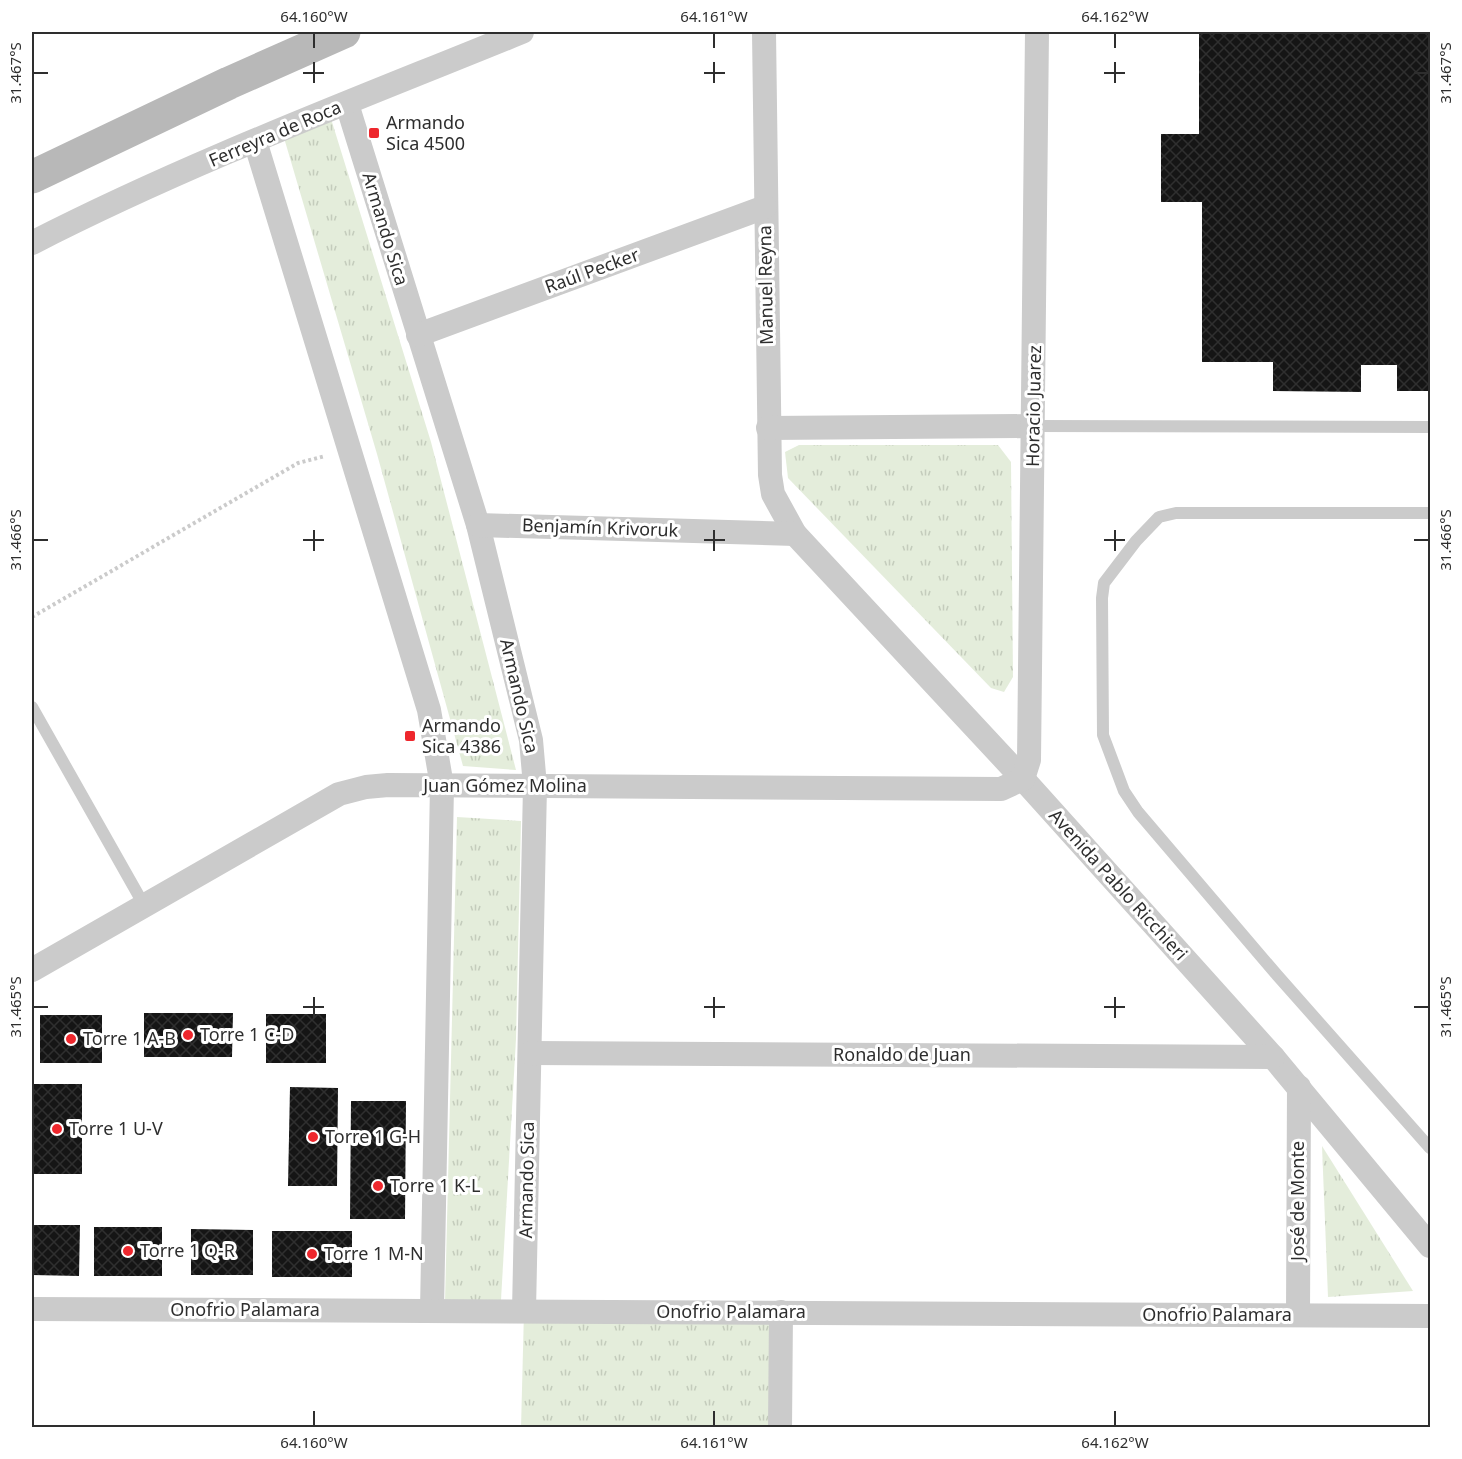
<svg xmlns="http://www.w3.org/2000/svg" width="1462" height="1459" font-family="'Noto Sans',sans-serif">
<style>
.grass{fill:url(#grass-tufts)}
.building{fill:url(#building-cross-hatch)}
.lines{fill:none;stroke-linecap:round;stroke-linejoin:round}
.path{stroke:#cbcbcb;stroke-width:4;stroke-dasharray:3 3;stroke-linecap:butt}
.lane{stroke:#cbcbcb;stroke-width:12}
.street{stroke:#cbcbcb;stroke-width:24}
.secondary{stroke:#b8b8b8;stroke-width:33}
.ticks{fill:none;stroke:#2e2e2e;stroke-width:2}
.poi-dot{fill:#ee272d;stroke:#fff;stroke-width:2}
.labels{text-anchor:middle;stroke-width:6;stroke-linejoin:round;paint-order:stroke}
.poi-label{font-size:18px;fill:#2e2e2e;stroke:#fff;text-anchor:start}
.street-label{font-size:18px;fill:#2e2e2e;stroke:#fff}
.neatline{fill:none;stroke:#2e2e2e;stroke-width:2}
.ticks-label{font-size:15px;text-anchor:middle;fill:#2e2e2e}
</style>
<defs>
<pattern id="grass-tufts" width="24" height="20" patternUnits="userSpaceOnUse" patternTransform="scale(1.5)"><rect width="24" height="20" fill="#e4eddb"/><path d="M3 7l-1-3M5 7V3M7 7l1-3M15 17l-1-3M17 17v-4M19 17l1-3" fill="none" stroke="#c4ccbc"/></pattern>
<pattern id="building-cross-hatch" width="8" height="8" patternUnits="userSpaceOnUse" patternTransform="scale(1.5)"><rect width="8" height="8" fill="#151515"/><path d="M0 0l8 8M0 8l8-8" fill="none" stroke="#2f2f2f"/></pattern>
</defs>
<rect width="100%" height="100%" fill="#fff"/>
<g class="grass">
<path d="M328,109L431,442L516,770L463,766L377,454L282,131Z"/>
<path d="M799,445H998L1011,462L1013,677L1004,692L991,688L788,478L785,452Z"/>
<path d="M457,817L521,821L516,1039L501,1300L445,1302Z"/>
<path d="M1322,1146L1413,1291L1328,1297Z"/>
<path d="M524,1311L781,1312L780,1427L521,1428Z"/>
</g>
<g class="building">
<path d="M1199,32H1430V391H1397V365H1361V392L1273,391V362H1202V202H1161V134H1199Z"/>
<path d="M144,1013H233L232,1057H144Z"/>
<rect x="266" y="1014" width="60" height="49"/>
<rect x="40" y="1015" width="62" height="48"/>
<rect x="32" y="1084" width="50" height="90"/>
<path d="M290,1087L338,1088L337,1186H288Z"/>
<path d="M351,1101H406L405,1219H350Z"/>
<path d="M32,1225H80L79,1276L32,1275Z"/>
<rect x="94" y="1227" width="68" height="49"/>
<path d="M191,1229L253,1230V1275H191Z"/>
<rect x="272" y="1231" width="80" height="46"/>
</g>
<g class="lines">
<path class="path" d="M32,617L298,463L325,456"/>
<g class="lane">
<path d="M1033,426L1430,427"/>
<path d="M1430,513H1176L1159,517L1136,541L1104,583L1102,598L1103,735L1124,791L1138,812L1277,975L1430,1148"/>
<path d="M32,707L144,905"/>
</g>
<g class="street">
<path d="M764,32L770,475L773,494L795,534L1023,779L1273,1057L1430,1246"/>
<path d="M347,104L478,525L531,740L535,786L524,1311"/>
<path d="M255,141L429,710L442,786L432,1310"/>
<path d="M32,243C190,162 358,99 522,32"/>
<path d="M418,335L765,207"/>
<path d="M768,428L1033,426"/>
<path d="M478,525L795,534"/>
<path d="M1023,779L1029,760L1037,32"/>
<path d="M32,970L339,794L366,787L388,785L1001,789L1023,779"/>
<path d="M530,1053L1273,1057"/>
<path d="M32,1309L1430,1316"/>
<path d="M1298,1315L1299,1087"/>
<path d="M780,1428L781,1312"/>
</g>
<path class="secondary" d="M32,177L229,83L344,32"/>
</g>
<path class="ticks" d="M314,33V48M714,33V48M1115,33V48M314,62V83M714,62V83M1115,62V83M33,73H48M303,73H324M704,73H725M1104,73H1125M1414,73H1429M314,530V551M714,530V551M1115,530V551M33,540H48M303,540H324M704,540H725M1104,540H1125M1414,540H1429M314,997V1018M714,997V1018M1115,997V1018M33,1007H48M303,1007H324M704,1007H725M1104,1007H1125M1414,1007H1429M314,1411V1426M714,1411V1426M1115,1411V1426"/>
<g class="poi-dot">
<rect x="368" y="127" width="12" height="12" rx="3"/>
<rect x="404" y="730" width="12" height="12" rx="3"/>
<circle cx="188" cy="1035" r="6"/>
<circle cx="71" cy="1039" r="6"/>
<circle cx="57" cy="1129" r="6"/>
<circle cx="313" cy="1137" r="6"/>
<circle cx="378" cy="1186" r="6"/>
<circle cx="128" cy="1251" r="6"/>
<circle cx="312" cy="1254" r="6"/>
</g>
<g class="labels">
<g class="poi-label">
<text x="386" y="129">Armando<tspan x="386" dy="21">Sica 4500</tspan></text>
<text x="422" y="732">Armando<tspan x="422" dy="21">Sica 4386</tspan></text>
<text x="200" y="1041">Torre 1 C-D</text>
<text x="83" y="1045">Torre 1 A-B</text>
<text x="69" y="1135">Torre 1 U-V</text>
<text x="325" y="1143">Torre 1 G-H</text>
<text x="390" y="1192">Torre 1 K-L</text>
<text x="140" y="1257">Torre 1 Q-R</text>
<text x="324" y="1260">Torre 1 M-N</text>
</g>
<g class="street-label">
<text transform="translate(275 134) rotate(-23)" y="6">Ferreyra de Roca</text>
<text transform="translate(385 229) rotate(73)" y="6">Armando Sica</text>
<text transform="translate(592 271) rotate(-20)" y="6">Raúl Pecker</text>
<text transform="translate(766 285) rotate(-91)" y="6">Manuel Reyna</text>
<text transform="translate(1034 406) rotate(-89)" y="6">Horacio Juarez</text>
<text transform="translate(600 528) rotate(2)" y="6">Benjamín Krivoruk</text>
<text transform="translate(519 696) rotate(77)" y="6">Armando Sica</text>
<text x="505" y="792">Juan Gómez Molina</text>
<text transform="translate(1118 885) rotate(48)" y="6">Avenida Pablo Ricchieri</text>
<text x="902" y="1061">Ronaldo de Juan</text>
<text transform="translate(527 1180) rotate(-89)" y="6">Armando Sica</text>
<text transform="translate(1298 1201) rotate(-90)" y="6">José de Monte</text>
<text x="245" y="1316">Onofrio Palamara</text>
<text x="731" y="1318">Onofrio Palamara</text>
<text x="1217" y="1321">Onofrio Palamara</text>
</g>
</g>
<rect width="1462" height="1459" fill="none" stroke="#ffffff" stroke-width="66"/>
<rect x="33" y="33" width="1396" height="1393" class="neatline"/>
<g class="ticks-label">
<text x="314" y="22">64.160°W</text>
<text x="714" y="22">64.161°W</text>
<text x="1115" y="22">64.162°W</text>
<text transform="translate(1446 73) rotate(-90)" y="5">31.467°S</text>
<text transform="translate(16 73) rotate(-90)" y="5">31.467°S</text>
<text transform="translate(1446 540) rotate(-90)" y="5">31.466°S</text>
<text transform="translate(16 540) rotate(-90)" y="5">31.466°S</text>
<text transform="translate(1446 1007) rotate(-90)" y="5">31.465°S</text>
<text transform="translate(16 1007) rotate(-90)" y="5">31.465°S</text>
<text x="314" y="1448">64.160°W</text>
<text x="714" y="1448">64.161°W</text>
<text x="1115" y="1448">64.162°W</text>
</g>
</svg>
